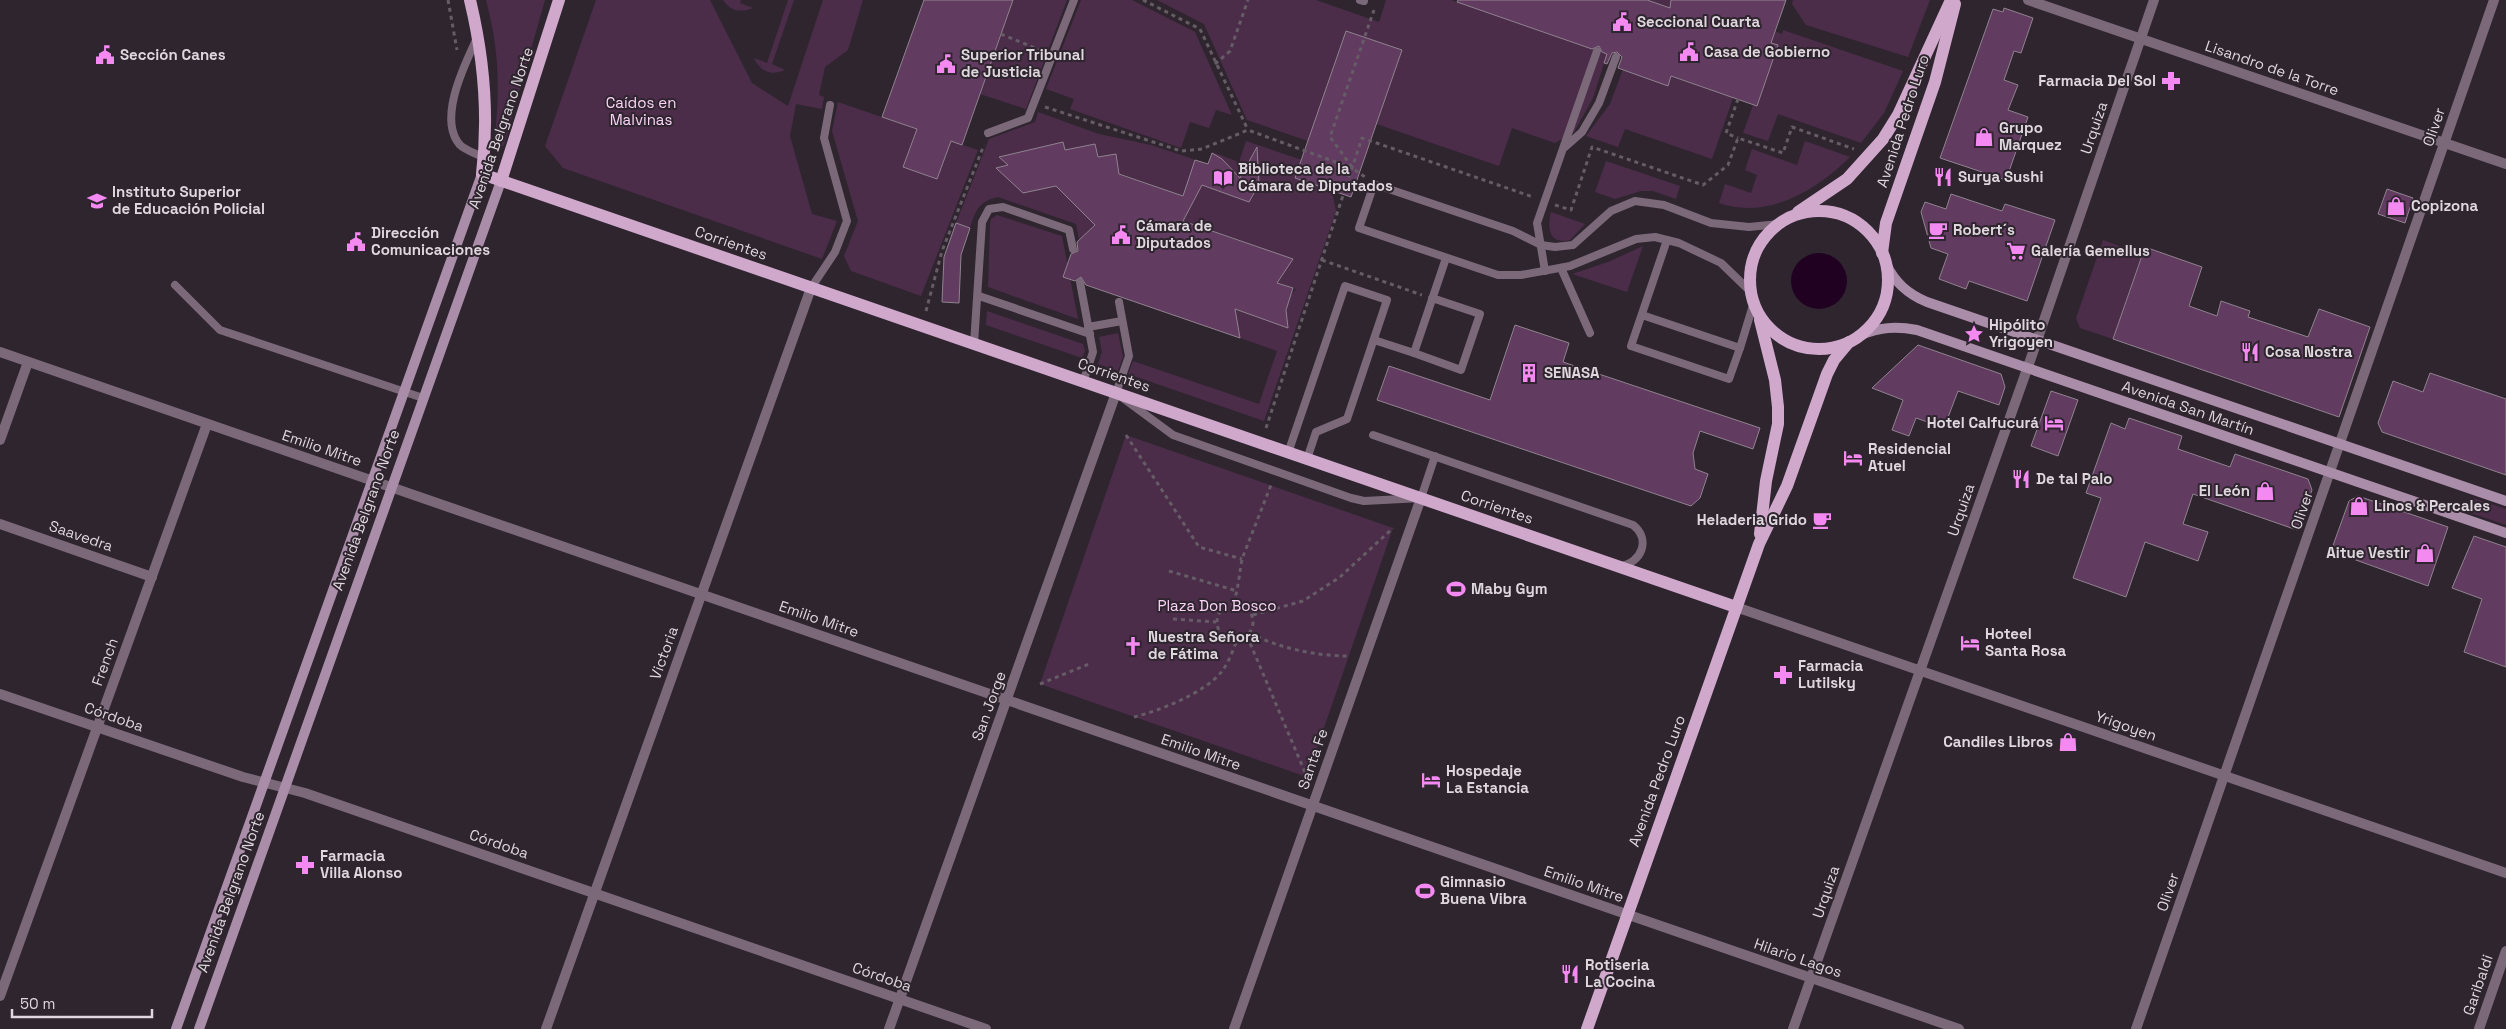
<svg xmlns="http://www.w3.org/2000/svg" width="2506" height="1029" viewBox="0 0 2506 1029" font-family="'Space Grotesk',sans-serif">
<rect width="100%" height="100%" fill="#2f252f"/>
<g fill="#4b2d4a">
<path d="M 486,0 L 545,0 L 504,145 L 500,149 L 494,145 C 500,91 500,53 486,0 Z"/>
<polygon points="596,0 710,0 752,83 788,106 823,0 863,0 848,50 825,67 819,95 824,97 822,109 796,104 790,136 812,214 837,221 822,259 563,168 545,146"/>
<path d="M 723,0 L 741,0 L 740,3 L 753,8 C 741,13 730,11 723,0 Z"/>
<path d="M 788,0 L 794,0 L 772,64 L 785,70 C 772,76 760,72 754,58 L 767,63 Z"/>
<polygon points="1013,0 1067,0 1026,109 980,94"/>
<polygon points="1081,0 1132,0 1195,32 1232,115 1216,110 1209,128 1190,122 1181,148 1070,109 1074,99 1046,89"/>
<polygon points="1157,0 1316,0 1379,22 1386,0 1451,0 1607,54 1593,98 1574,132 1555,143 1512,128 1499,166 1321,105 1308,141 1247,120 1204,24"/>
<polygon points="1647,0 1685,0 1782,34 1783,30 1903,71 1884,113 1861,143 1778,114 1768,141 1743,133 1753,105 1757,106 1778,45"/>
<polygon points="1793,0 1930,0 1908,57 1806,25 1792,4"/>
<polygon points="1626,61 1733,98 1712,159 1625,129 1618,147 1586,136 1610,104"/>
<polygon points="838,102 931,134 930,138 915,133 903,167 937,179 947,152 939,137 978,150 921,296 851,271 844,256 858,221 832,131"/>
<path d="M 1038,112 L 1099,134 L 1151,145 L 1208,164 L 1212,152 L 1239,162 L 1246,141 L 1302,160 L 1295,178 L 1332,191 L 1336,211 L 1264,421 L 1128,374 L 1133,361 L 1259,404 L 1277,351 L 1240,338 L 1238,327 L 1232,324 L 1240,301 L 1251,305 L 1253,316 L 1288,327 C 1286,313 1285,300 1296,289 L 1254,274 L 1262,248 L 1202,227 L 1165,244 L 1181,195 L 1101,167 L 1116,154 L 1098,157 L 1095,144 L 1090,145 L 1092,158 L 1148,223 L 1099,246 L 1079,240 L 1076,224 L 998,197 C 979,201 975,211 970,228 L 956,223 L 989,139 L 1035,122 Z"/>
<path d="M 1805,141 L 1850,157 C 1817,190 1768,220 1719,203 L 1725,184 L 1751,193 L 1757,175 L 1745,170 L 1752,149 L 1797,165 Z"/>
<polygon points="1606,161 1680,186 1676,199 1653,191 1641,191 1615,199 1595,192"/>
<path d="M 1551,212 L 1585,224 L 1570,240 C 1549,245 1547,228 1551,212 Z"/>
<polygon points="997,215 1062,236 1078,319 988,287 990,223 991,219"/>
<polygon points="2103,240 2142,254 2113,339 2080,328 2076,318"/>
<polygon points="1643,246 1627,292 1572,274 1608,262"/>
<polygon points="987,311 1083,344 1085,351 1082,358 986,325"/>
<polygon points="1118,333 1123,357 1118,371 1098,364 1102,352 1099,337"/>
<polygon points="1126,435 1393,528 1307,777 1040,684"/>
<polygon points="2473,498 2506,509 2506,525 2468,512"/>
</g>
<circle fill="#210121" cx="1819" cy="281" r="28"/>
<g fill="#623b61" stroke="#8f838e">
<polygon points="924,0 1013,0 962,145 951,141 937,179 903,167 917,129 882,117"/>
<polygon points="1458,0 1647,0 1670,8 1671,0 1786,0 1771,43 1778,45 1757,106 1671,76 1668,86 1618,68 1622,57 1617,52 1612,53 1607,64 1604,63 1607,54 1602,52 1599,46 1592,49 1457,2"/>
<polygon points="2004,8 2033,18 2021,53 2014,51 2004,80 2018,85 2008,110 2028,117 2006,180 1940,158 1993,9 2003,12"/>
<polygon points="1346,31 1402,50 1351,197 1295,178"/>
<polygon points="1063,142 1065,150 1095,144 1098,157 1116,154 1119,174 1183,196 1195,160 1208,164 1212,153 1222,159 1240,178 1257,147 1259,184 1249,202 1202,185 1183,221 1293,259 1277,283 1293,288 1286,310 1288,328 1235,309 1240,338 1086,285 1081,277 1075,281 1063,277 1071,254 1078,251 1077,242 1095,225 1056,186 1023,193 996,168 1008,165 999,157"/>
<polygon points="2387,189 2413,198 2405,223 2378,214"/>
<polygon points="1951,194 2002,211 2005,204 2055,220 2027,301 1969,281 1966,289 1939,279 1948,254 1931,248 1921,212 1925,202 1946,209"/>
<polygon points="956,223 970,228 961,255 959,303 942,302 944,257"/>
<polygon points="2145,247 2202,267 2189,306 2217,316 2221,301 2250,311 2248,317 2308,337 2319,309 2370,327 2339,417 2113,339"/>
<polygon points="1515,325 1569,343 1563,362 1760,428 1753,449 1700,431 1693,453 1695,469 1708,474 1700,498 1691,506 1377,400 1389,366 1490,400"/>
<polygon points="1918,345 2001,374 2005,387 1999,405 1958,391 1944,428 1916,418 1909,436 1892,430 1903,400 1872,388"/>
<polygon points="2430,373 2506,399 2506,475 2382,432 2378,423 2393,381 2423,392"/>
<polygon points="2051,391 2078,400 2058,456 2031,446"/>
<polygon points="2129,418 2182,436 2178,449 2230,467 2235,454 2308,479 2312,490 2297,530 2193,494 2183,524 2208,532 2198,561 2145,542 2126,597 2073,578 2101,498 2086,493 2111,423 2125,429"/>
<polygon points="2358,496 2448,527 2428,586 2331,551 2349,501"/>
<polygon points="2474,536 2506,547 2506,667 2464,652 2482,599 2452,588"/>
</g>
<g fill="none" stroke-linecap="round" stroke-linejoin="round">
<g stroke="#655c65" stroke-width="3" stroke-dasharray="4 4" stroke-linecap="butt">
<polyline points="448,0 457,50"/>
<polyline points="1143,0 1200,29 1248,130"/>
<polyline points="1001,34 1042,51"/>
<polyline points="1215,64 1230,51 1248,0"/>
<polyline points="1738,99 1726,133 1738,138"/>
<polyline points="1045,107 1181,151 1202,149 1248,130 1352,168 1365,177"/>
<polyline points="1352,167 1330,137 1374,10"/>
<polyline points="1555,205 1571,210 1592,147 1703,185 1728,165 1738,138 1783,153 1792,127 1854,149"/>
<polyline points="1322,260 1422,295"/>
<polyline points="926,311 942,251 984,145"/>
<polyline points="1266,428 1362,138 1533,197"/>
<polyline points="1126,435 1199,547 1242,559"/>
<polyline points="1169,571 1237,591"/>
<polyline points="1233,603 1237,591 1242,559 1271,485"/>
<circle cx="1235" cy="622" r="18"/>
<polyline points="1253,615 1303,601 1340,577 1393,528"/>
<polyline points="1173,619 1216,622"/>
<path d="M 1250,633 C 1278,648 1316,656 1349,656"/>
<polyline points="1247,636 1307,777"/>
<polyline points="1040,684 1089,664"/>
<path d="M 1134,717 C 1159,711 1207,692 1222,671 C 1229,662 1233,650 1237,640"/>
</g>
<g stroke="#7b697a" stroke-width="8">
<polyline points="1360,0 1364,1"/>
<path d="M 477,38 C 465,64 437,119 460,145 C 465,150 477,154 484,158"/>
<polyline points="988,133 1028,118 1074,0"/>
<polyline points="1565,147 1582,132 1599,103 1616,57"/>
<polyline points="1561,268 1590,333"/>
<polyline points="1545,271 1537,223 1597,51"/>
<polyline points="1080,282 1093,352 1083,382"/>
<polyline points="175,285 220,330 423,398"/>
<polyline points="811,288 835,252 847,221 824,138 830,105"/>
<polyline points="1751,292 1721,263 1679,243 1655,237 1636,239 1570,266 1521,275 1498,275 1359,228 1374,184 1513,231 1541,245 1555,247 1573,245 1611,211 1635,201 1664,205 1711,223 1749,227 1779,224"/>
<polyline points="979,296 1090,334"/>
<polyline points="1432,298 1480,314 1461,370 1414,353 1446,258"/>
<polyline points="1119,302 1129,356 1116,393 1173,435 1351,498 1364,501 1421,498 1435,456"/>
<polyline points="1642,315 1740,348 1729,379 1631,346 1667,240"/>
<polyline points="1088,327 1122,321"/>
<polyline points="1374,340 1414,353"/>
<polyline points="974,344 982,222 989,209 1003,207 1069,230 1073,249"/>
<polyline points="1740,348 1754,302"/>
<path d="M 1373,435 L 1633,525 C 1651,539 1642,563 1620,566"/>
<polyline points="1288,453 1345,286 1387,300 1347,419 1316,432 1307,459"/>
</g>
<g stroke="#7b697a" stroke-width="10">
<polyline points="2028,0 2506,164"/>
<polyline points="0,352 1959,1029"/>
<polyline points="0,440 28,362"/>
<polyline points="0,524 152,577"/>
<polyline points="1736,607 2506,873"/>
<polyline points="0,694 243,777 305,793 986,1029"/>
<polyline points="0,996 207,424"/>
<polyline points="546,1029 811,288"/>
<polyline points="889,1029 1116,393"/>
<polyline points="1234,1029 1421,498"/>
<polyline points="1793,1029 2031,358 2154,0"/>
<polyline points="2136,1029 2494,0"/>
<polyline points="2479,1029 2506,951"/>
</g>
<g stroke="#aa8da8" stroke-width="10">
<path d="M 1886,264 C 1895,283 1908,294 1927,302 L 2506,501"/>
<path d="M 1859,336 C 1879,327 1896,326 1917,330 L 2506,533"/>
<polyline points="176,1029 482,174"/>
<polyline points="199,1029 501,181"/>
</g>
<g stroke="#cfa8cc" stroke-width="12">
<path d="M 470,0 C 484,58 489,115 482,174 L 1736,607"/>
<polyline points="501,181 559,0"/>
<circle cx="1819" cy="280" r="69"/>
<polyline points="1798,212 1847,179 1883,139 1898,115 1951,0"/>
<polyline points="1882,253 1886,223 1935,82 1955,4"/>
<polyline points="1760,534 1766,481 1778,424 1778,407 1775,380 1760,320"/>
<polyline points="1587,1029 1759,544 1787,486 1827,374 1834,360 1849,342"/>
</g>
</g>
<defs>
<g id="civic-bare" transform="scale(1.5)"><path d="M-.6-6.5H3V-4.5H.6V-3L4-1V1h2V6H-6V1h2V-1L-.6-3ZM-1.2 2.5V6h2.4V2.5Z" fill="#f489f1" stroke="#2f252f" stroke-width="2.5" paint-order="stroke"/></g>
<g id="pharmacy-bare" transform="scale(1.5)"><path d="M-2-6h4v4h4v4h-4v4h-4v-4h-4v-4h4Z" fill="#f489f1" stroke="#2f252f" stroke-width="2.5" paint-order="stroke"/></g>
<g id="shop-bare" transform="scale(1.5)"><path d="M-5-2.5h2.3a2.7 3.5 0 0 1 5.4 0H5L5.5 6h-11ZM-1.5-2.5h3a1.5 2.3 0 0 0-3 0Z" fill="#f489f1" stroke="#2f252f" stroke-width="2.5" paint-order="stroke"/></g>
<g id="restaurant-bare" transform="scale(1.5)"><path d="M-5-6h1v4h1v-4h1v4h1v-4h1v5L-1.5 .5V6h-2V.5L-5-1ZM5-6V6H3V1.5H1.5Q1.5-4 5-6Z" fill="#f489f1" stroke="#2f252f" stroke-width="2.5" paint-order="stroke"/></g>
<g id="library-bare" transform="scale(1.5)"><path d="M-6-4Q-3-5.5-.7-3.5V5Q-3 3-6 4ZM6-4Q3-5.5 .7-3.5V5Q3 3 6 4Z" fill="#f489f1" stroke="#2f252f" stroke-width="2.5" paint-order="stroke"/></g>
<g id="university-bare" transform="scale(1.5)"><path d="M0-5L7-2L0 1L-7-2ZM-4 1L0 2.5L4 1V4Q0 6-4 4Z" fill="#f489f1" stroke="#2f252f" stroke-width="2.5" paint-order="stroke"/></g>
<g id="cafe-bare" transform="scale(1.5)"><path d="M-5.5-4.5H6V0H3Q3 3.5 0 3.5H-2.5Q-5.5 3.5-5.5 0ZM3-3.2v2h1.7v-2ZM-6 4.5H4V6H-6Z" fill="#f489f1" stroke="#2f252f" stroke-width="2.5" paint-order="stroke"/></g>
<g id="supermarket-bare" transform="scale(1.5)"><path d="M-6-5.5h2.5l.6 2H6L4.5 2H-2.5L-4.4-4H-6ZM-1.5 3.2a1.3 1.3 0 1 0 .1 0ZM3 3.2a1.3 1.3 0 1 0 .1 0Z" fill="#f489f1" stroke="#2f252f" stroke-width="2.5" paint-order="stroke"/></g>
<g id="sight-bare" transform="scale(1.5)"><path d="M0-6L1.8-2.2L6-1.7L2.9 1.2L3.7 5.4L0 3.3L-3.7 5.4L-2.9 1.2L-6-1.7L-1.8-2.2Z" fill="#f489f1" stroke="#2f252f" stroke-width="2.5" paint-order="stroke"/></g>
<g id="building-bare" transform="scale(1.5)"><path d="M-4-6H4V6H1V3H-1V6H-4ZM-2.5-4.3h1.7v1.8h-1.7ZM.8-4.3h1.7v1.8H.8ZM-2.5-1h1.7V.8h-1.7ZM.8-1h1.7V.8H.8Z" fill="#f489f1" stroke="#2f252f" stroke-width="2.5" paint-order="stroke"/></g>
<g id="hotel-bare" transform="scale(1.5)"><path d="M-6-4.5h1.5V1H6V5H4.5V3h-9V5H-6ZM-4 0a1.8 1.8 0 1 1 3.6 0ZM.5 0V-2.5h3Q6-2.5 6 0Z" fill="#f489f1" stroke="#2f252f" stroke-width="2.5" paint-order="stroke"/></g>
<g id="stadium-bare" transform="scale(1.5)"><path d="M0-5a6.5 5 0 1 0 0 10a6.5 5 0 1 0 0-10ZM-3.5-1.8h7v3.6h-7Z" fill="#f489f1" stroke="#2f252f" stroke-width="2.5" paint-order="stroke"/></g>
<g id="church-bare" transform="scale(1.5)"><path d="M-1.2-6h2.4v3.5h3.3v2.4h-3.3V6h-2.4V-.1h-3.3v-2.4h3.3Z" fill="#f489f1" stroke="#2f252f" stroke-width="2.5" paint-order="stroke"/></g>
</defs>
<g fill-rule="evenodd">
<use href="#civic-bare" x="1622" y="22"/>
<use href="#civic-bare" x="1689" y="52"/>
<use href="#civic-bare" x="105" y="55"/>
<use href="#civic-bare" x="946" y="64"/>
<use href="#pharmacy-bare" x="2171" y="81"/>
<use href="#shop-bare" x="1984" y="137"/>
<use href="#restaurant-bare" x="1943" y="177"/>
<use href="#library-bare" x="1223" y="178"/>
<use href="#university-bare" x="97" y="201"/>
<use href="#shop-bare" x="2396" y="206"/>
<use href="#cafe-bare" x="1938" y="230"/>
<use href="#civic-bare" x="1121" y="235"/>
<use href="#civic-bare" x="356" y="242"/>
<use href="#supermarket-bare" x="2016" y="251"/>
<use href="#sight-bare" x="1974" y="334"/>
<use href="#restaurant-bare" x="2250" y="352"/>
<use href="#building-bare" x="1529" y="373"/>
<use href="#hotel-bare" x="2054" y="423"/>
<use href="#hotel-bare" x="1853" y="458"/>
<use href="#restaurant-bare" x="2021" y="479"/>
<use href="#shop-bare" x="2265" y="491"/>
<use href="#shop-bare" x="2359" y="506"/>
<use href="#cafe-bare" x="1822" y="520"/>
<use href="#shop-bare" x="2425" y="553"/>
<use href="#stadium-bare" x="1456" y="589"/>
<use href="#hotel-bare" x="1970" y="643"/>
<use href="#church-bare" x="1133" y="646"/>
<use href="#pharmacy-bare" x="1783" y="675"/>
<use href="#shop-bare" x="2068" y="742"/>
<use href="#hotel-bare" x="1431" y="780"/>
<use href="#pharmacy-bare" x="305" y="865"/>
<use href="#stadium-bare" x="1425" y="891"/>
<use href="#restaurant-bare" x="1570" y="974"/>
</g>
<g text-anchor="middle" stroke-width="4" stroke-linejoin="round" paint-order="stroke">
<g font-size="15" font-weight="bold" fill="#ded7dd" stroke="#2f252f" text-anchor="start">
<text x="1637" y="27">Seccional Cuarta</text>
<text x="1704" y="57">Casa de Gobierno</text>
<text x="120" y="60">Sección Canes</text>
<text x="961" y="60">Superior Tribunal<tspan x="961" dy="17">de Justicia</tspan></text>
<text x="2156" y="86" text-anchor="end">Farmacia Del Sol</text>
<text x="1999" y="133">Grupo<tspan x="1999" dy="17">Marquez</tspan></text>
<text x="1238" y="174">Biblioteca de la<tspan x="1238" dy="17">Cámara de Diputados</tspan></text>
<text x="1958" y="182">Surya Sushi</text>
<text x="112" y="197">Instituto Superior<tspan x="112" dy="17">de Educación Policial</tspan></text>
<text x="2411" y="211">Copizona</text>
<text x="1136" y="231">Cámara de<tspan x="1136" dy="17">Diputados</tspan></text>
<text x="1953" y="235">Robert´s</text>
<text x="371" y="238">Dirección<tspan x="371" dy="17">Comunicaciones</tspan></text>
<text x="2031" y="256">Galería Gemellus</text>
<text x="1989" y="330">Hipólito<tspan x="1989" dy="17">Yrigoyen</tspan></text>
<text x="2265" y="357">Cosa Nostra</text>
<text x="1544" y="378">SENASA</text>
<text x="2039" y="428" text-anchor="end">Hotel Calfucurá</text>
<text x="1868" y="454">Residencial<tspan x="1868" dy="17">Atuel</tspan></text>
<text x="2036" y="484">De tal Palo</text>
<text x="2250" y="496" text-anchor="end">El León</text>
<text x="2374" y="511">Linos &amp; Percales</text>
<text x="1807" y="525" text-anchor="end">Heladeria Grido</text>
<text x="2410" y="558" text-anchor="end">Aitue Vestir</text>
<text x="1471" y="594">Maby Gym</text>
<text x="1985" y="639">Hoteel<tspan x="1985" dy="17">Santa Rosa</tspan></text>
<text x="1148" y="642">Nuestra Señora<tspan x="1148" dy="17">de Fátima</tspan></text>
<text x="1798" y="671">Farmacia<tspan x="1798" dy="17">Lutilsky</tspan></text>
<text x="2053" y="747" text-anchor="end">Candiles Libros</text>
<text x="1446" y="776">Hospedaje<tspan x="1446" dy="17">La Estancia</tspan></text>
<text x="320" y="861">Farmacia<tspan x="320" dy="17">Villa Alonso</tspan></text>
<text x="1440" y="887">Gimnasio<tspan x="1440" dy="17">Buena Vibra</tspan></text>
<text x="1585" y="970">Rotiseria<tspan x="1585" dy="17">La Cocina</tspan></text>
</g>
<g font-size="15" fill="#ded7dd" stroke="#2f252f">
<text transform="translate(2272 68) rotate(19)" y="5">Lisandro de la Torre</text>
<text transform="translate(1903 121) rotate(-72)" y="5">Avenida Pedro Luro</text>
<text transform="translate(2434 127) rotate(-71)" y="5">Oliver</text>
<text transform="translate(501 128) rotate(-71)" y="5">Avenida Belgrano Norte</text>
<text transform="translate(2094 128) rotate(-71)" y="5">Urquiza</text>
<text transform="translate(731 243) rotate(19)" y="5">Corrientes</text>
<text transform="translate(1114 375) rotate(19)" y="5">Corrientes</text>
<text transform="translate(2188 408) rotate(19)" y="5">Avenida San Martín</text>
<text transform="translate(322 448) rotate(19)" y="5">Emilio Mitre</text>
<text transform="translate(1497 507) rotate(19)" y="5">Corrientes</text>
<text transform="translate(366 510) rotate(-70)" y="5">Avenida Belgrano Norte</text>
<text transform="translate(1961 510) rotate(-71)" y="5">Urquiza</text>
<text transform="translate(2302 510) rotate(-71)" y="5">Oliver</text>
<text transform="translate(81 536) rotate(19)" y="5">Saavedra</text>
<text transform="translate(819 619) rotate(19)" y="5">Emilio Mitre</text>
<text transform="translate(664 653) rotate(-70)" y="5">Victoria</text>
<text transform="translate(105 662) rotate(-70)" y="5">French</text>
<text transform="translate(989 706) rotate(-70)" y="5">San Jorge</text>
<text transform="translate(114 717) rotate(19)" y="5">Córdoba</text>
<text transform="translate(2126 726) rotate(19)" y="5">Yrigoyen</text>
<text transform="translate(1201 752) rotate(19)" y="5">Emilio Mitre</text>
<text transform="translate(1313 759) rotate(-71)" y="5">Santa Fe</text>
<text transform="translate(1657 781) rotate(-70)" y="5">Avenida Pedro Luro</text>
<text transform="translate(499 844) rotate(19)" y="5">Córdoba</text>
<text transform="translate(1584 884) rotate(19)" y="5">Emilio Mitre</text>
<text transform="translate(231 892) rotate(-70)" y="5">Avenida Belgrano Norte</text>
<text transform="translate(1826 892) rotate(-71)" y="5">Urquiza</text>
<text transform="translate(2168 892) rotate(-71)" y="5">Oliver</text>
<text transform="translate(1798 958) rotate(19)" y="5">Hilario Lagos</text>
<text transform="translate(882 977) rotate(19)" y="5">Córdoba</text>
<text transform="translate(2478 985) rotate(-71)" y="5">Garibaldi</text>
</g>
<g font-size="15" fill="#fad3f7" stroke="#2f252f">
<text x="641" y="108">Caídos en<tspan x="641" dy="17">Malvinas</tspan></text>
<text x="1217" y="611">Plaza Don Bosco</text>
</g>
</g>
<path d="M12 1009v8h140v-8" fill="none" stroke="#ded7dd" stroke-width="2.5"/>
<text x="20" y="1009" font-size="15" fill="#ded7dd" stroke="#2f252f" stroke-width="4" paint-order="stroke">50 m</text>
</svg>
